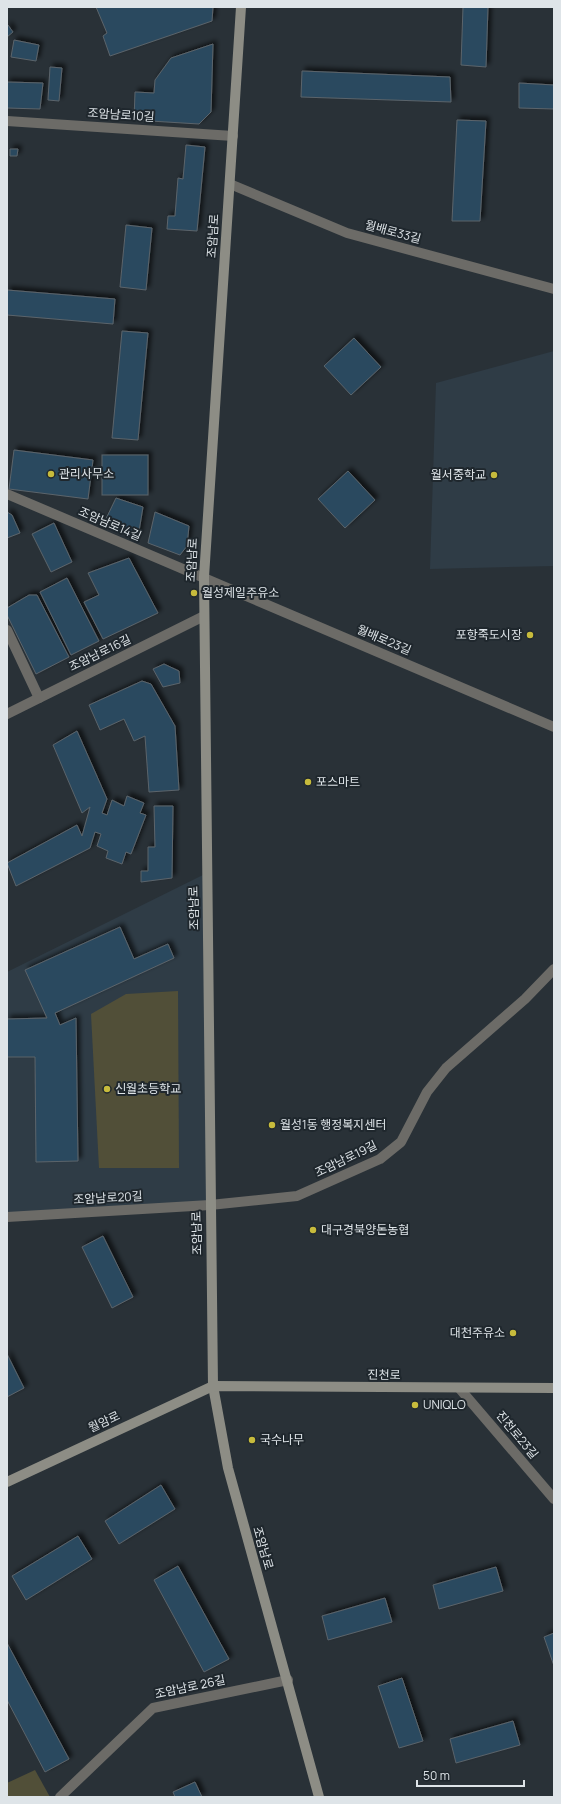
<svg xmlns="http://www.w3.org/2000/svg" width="561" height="1804" viewBox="0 0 561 1804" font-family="Manrope,'Noto Sans KR',sans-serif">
<defs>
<filter id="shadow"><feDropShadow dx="3.5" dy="-3.5" stdDeviation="2" flood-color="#0009"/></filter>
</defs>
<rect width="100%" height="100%" fill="#293137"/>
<g fill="#2f3c46">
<polygon points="554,351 554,566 430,569 436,383"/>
<polygon points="207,873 203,947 210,1205 7,1217 7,972"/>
</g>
<g fill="#514f38">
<polygon points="178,991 179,1168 99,1168 91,1014 126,994"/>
<polygon points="35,1770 50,1797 7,1797 7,1783"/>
</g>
<g fill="#2b495e" stroke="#5b646b" filter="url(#shadow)">
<polygon points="96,7 213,7 212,21 110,56 103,36 107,33"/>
<polygon points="463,7 488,7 486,67 461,65"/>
<polygon points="8,25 13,32 7,37 7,26"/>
<polygon points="14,40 39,45 36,61 11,57"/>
<polygon points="213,44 211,112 199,124 134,120 135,92 154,93 155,80 171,58"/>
<polygon points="50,67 62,68 59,101 48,100"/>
<polygon points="302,71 450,77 451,102 301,97"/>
<polygon points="7,82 43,83 40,109 7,108"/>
<polygon points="519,83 554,85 554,109 519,108"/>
<polygon points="457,120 486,121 480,221 452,221"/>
<polygon points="186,145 205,147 197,231 167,229 168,216 175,216 178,178 183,179"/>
<polygon points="10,149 18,149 17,156 10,156"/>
<polygon points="126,225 152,228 146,290 120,287"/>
<polygon points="7,290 115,299 113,324 7,315"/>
<polygon points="122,331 148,333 138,440 112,438"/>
<polygon points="354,338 381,367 351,395 324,366"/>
<polygon points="14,450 93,460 88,499 9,489"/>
<rect x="102" y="455" width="46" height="40"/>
<polygon points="348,471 375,500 345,528 318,499"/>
<polygon points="116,498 143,507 138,537 103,525"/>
<polygon points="7,512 12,515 20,533 7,538"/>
<polygon points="155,512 189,526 187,546 180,555 148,543"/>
<polygon points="54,523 72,562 51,572 32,534"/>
<polygon points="129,558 158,613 103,639 84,602 99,595 88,573"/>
<polygon points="67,578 99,641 71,655 40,592"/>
<polygon points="29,595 37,595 69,657 36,674 7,615 7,608"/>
<polygon points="164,664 179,671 180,683 163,687 153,669"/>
<polygon points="142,681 151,684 175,726 179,790 149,792 145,736 134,741 124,719 100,730 89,705"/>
<polygon points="77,731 107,799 102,813 107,815 112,800 124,806 127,796 144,803 140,813 146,815 131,854 126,852 122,864 106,858 108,851 97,846 101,834 95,832 90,848 16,886 7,863 77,825 82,836 90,807 82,813 53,745"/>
<polygon points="154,806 173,806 172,878 141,882 141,871 148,871 148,847 155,847"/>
<polygon points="120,927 134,959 168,944 174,958 55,1013 60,1025 76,1018 78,1161 36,1162 35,1057 7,1057 7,1019 47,1018 25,970"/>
<polygon points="103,1236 133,1297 112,1308 82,1247"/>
<polygon points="7,1354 24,1388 7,1397"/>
<polygon points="161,1485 175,1509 119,1544 105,1521"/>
<polygon points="78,1536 92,1559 26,1600 12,1576"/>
<polygon points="178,1566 229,1659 204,1672 154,1580"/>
<polygon points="496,1567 503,1591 439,1609 433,1585"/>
<polygon points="385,1598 392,1622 328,1640 322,1616"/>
<polygon points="554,1633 554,1666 544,1637"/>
<polygon points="7,1643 69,1759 45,1772 7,1700"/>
<polygon points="402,1678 423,1741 399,1748 378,1686"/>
<polygon points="513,1721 520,1745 456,1763 450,1739"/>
<polygon points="195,1782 202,1797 175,1797 173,1792"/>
</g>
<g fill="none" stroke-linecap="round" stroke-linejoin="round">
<g stroke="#6c6b67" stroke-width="10">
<polyline points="7,121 233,136"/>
<polyline points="230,184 347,233 554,289"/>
<polyline points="7,494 554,727"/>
<polyline points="7,630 39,698"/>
<polyline points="7,714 204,616"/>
<polyline points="7,1217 210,1205 297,1196 380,1159 401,1142 427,1092 446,1068 525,999 554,969"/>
<polyline points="460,1389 554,1499"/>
<polyline points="60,1797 153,1708 288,1680"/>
</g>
<g stroke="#8d8d85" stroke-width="10">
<polyline points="241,7 204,577 213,1386 228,1468 319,1797"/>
<polyline points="7,1482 213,1386 554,1388"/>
</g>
</g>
<g fill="#c7bb3c" stroke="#1f272d" stroke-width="1.5">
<circle cx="51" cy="474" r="4"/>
<circle cx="494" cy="475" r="4"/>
<circle cx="194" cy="593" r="4"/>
<circle cx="530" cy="635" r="4"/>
<circle cx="308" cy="782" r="4"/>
<circle cx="107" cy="1089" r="4"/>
<circle cx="272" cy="1125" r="4"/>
<circle cx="313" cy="1230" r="4"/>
<circle cx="513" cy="1333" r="4"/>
<circle cx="415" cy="1405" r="4"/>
<circle cx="252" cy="1440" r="4"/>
</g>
<g text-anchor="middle" stroke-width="4" stroke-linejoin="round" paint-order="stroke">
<g font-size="12" fill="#dee4e8" stroke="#1f272d">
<text transform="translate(121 115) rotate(4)" y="4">조암남로10길</text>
<text transform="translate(393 232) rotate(15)" y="4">월배로33길</text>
<text transform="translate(213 236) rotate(-86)" y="4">조암남로</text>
<text transform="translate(110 524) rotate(23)" y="4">조암남로14길</text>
<text transform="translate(192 560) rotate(-87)" y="4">조암남로</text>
<text transform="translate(384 640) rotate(23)" y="4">월배로23길</text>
<text transform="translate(100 653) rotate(-26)" y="4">조암남로16길</text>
<text transform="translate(194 908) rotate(-91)" y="4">조암남로</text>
<text transform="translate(346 1159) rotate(-26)" y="4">조암남로19길</text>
<text transform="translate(108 1198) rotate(-3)" y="4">조암남로20길</text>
<text transform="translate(197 1233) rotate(-91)" y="4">조암남로</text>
<text transform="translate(384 1375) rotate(1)" y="4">진천로</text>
<text transform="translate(104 1422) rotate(-25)" y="4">월암로</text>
<text transform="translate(517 1435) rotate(50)" y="4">진천로23길</text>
<text transform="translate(263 1548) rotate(74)" y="4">조암남로</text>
<text transform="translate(190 1687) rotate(-12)" y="4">조암남로 26길</text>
</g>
<g font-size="12" fill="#dee4e8" stroke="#1f272d" text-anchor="start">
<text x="59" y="478">관리사무소</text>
<text x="486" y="479" text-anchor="end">월서중학교</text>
<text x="202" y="597">월성제일주유소</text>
<text x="522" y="639" text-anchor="end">포항죽도시장</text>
<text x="316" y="786">포스마트</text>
<text x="115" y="1093">신월초등학교</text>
<text x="280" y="1129">월성1동 행정복지센터</text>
<text x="321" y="1234">대구경북양돈농협</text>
<text x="505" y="1337" text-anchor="end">대천주유소</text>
<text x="423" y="1409">UNIQLO</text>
<text x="260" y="1444">국수나무</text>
</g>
</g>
<rect width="561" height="1804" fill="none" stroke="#dee4e8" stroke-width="16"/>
<path d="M417 1780v6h107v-6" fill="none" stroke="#dee4e8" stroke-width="2"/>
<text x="423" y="1780" font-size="12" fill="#dee4e8" stroke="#1f272d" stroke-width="3" paint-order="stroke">50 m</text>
</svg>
